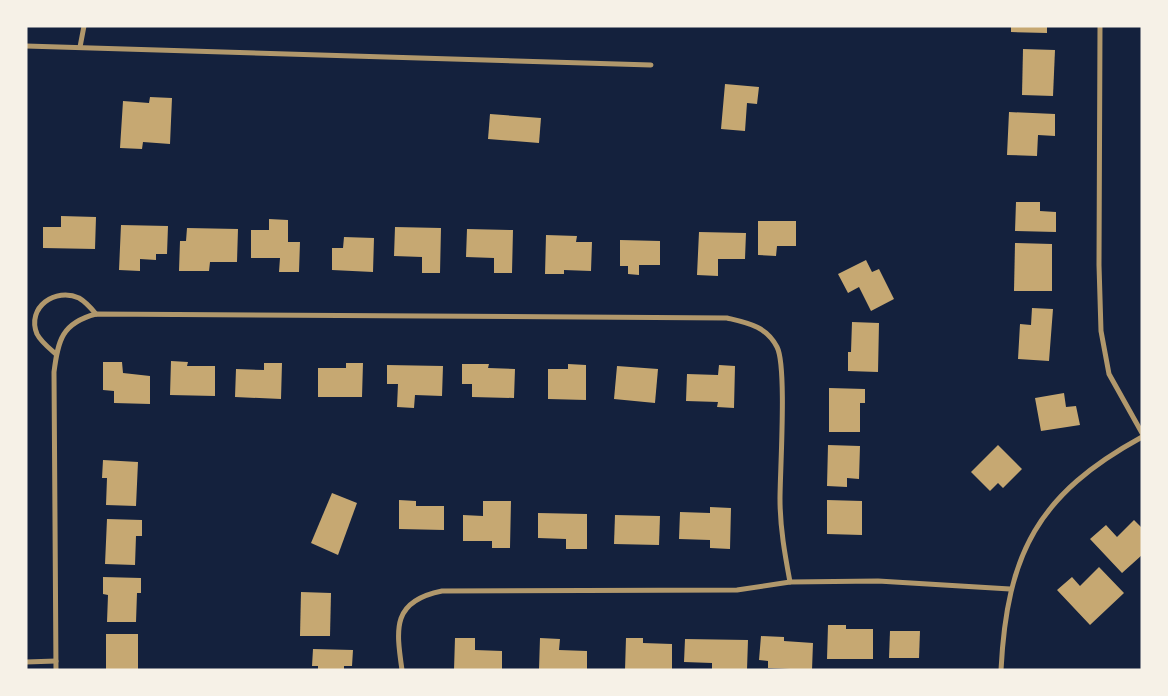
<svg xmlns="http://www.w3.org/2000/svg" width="1168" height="696" viewBox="0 0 1168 696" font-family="'Exo 2',sans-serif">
<rect width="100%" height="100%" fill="#14213d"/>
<g fill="#c6a872">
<polygon points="1011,26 1047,26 1047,33 1011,32"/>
<polygon points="1023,49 1055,50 1053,96 1022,95"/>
<polygon points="725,84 759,87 757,104 747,103 745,131 721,129"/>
<polygon points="150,97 172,98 170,144 143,142 142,149 120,148 123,101 149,103"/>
<polygon points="1009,112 1055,114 1055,136 1038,135 1037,156 1007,155"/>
<polygon points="490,114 541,118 539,143 488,139"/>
<polygon points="1016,202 1040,202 1040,211 1056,212 1056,232 1015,231"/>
<polygon points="61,216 96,217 95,249 43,248 43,227 61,227"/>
<polygon points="269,219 288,220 288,242 300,242 299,272 279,272 280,258 251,258 251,230 269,230"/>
<polygon points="758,221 796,221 796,246 777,246 776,256 758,255"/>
<polygon points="121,225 168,226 167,254 156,254 156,260 140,259 140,271 119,270"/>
<polygon points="395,227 441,228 440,273 422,273 422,257 394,256"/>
<polygon points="187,228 238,229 237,262 210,262 209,271 179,271 180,241 186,241"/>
<polygon points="467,229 513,230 512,273 494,273 494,258 466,257"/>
<polygon points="699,232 746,233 745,259 718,259 718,276 697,275"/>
<polygon points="546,235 577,236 576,242 592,242 591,271 564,270 564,274 545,274"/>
<polygon points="344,237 374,238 373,272 332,270 332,248 343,248"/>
<polygon points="620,240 660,241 660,265 639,265 639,275 628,274 628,266 620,266"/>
<polygon points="1015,243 1052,244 1052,291 1014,291"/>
<polygon points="866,260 872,272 879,269 894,299 871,311 859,287 848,293 838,274"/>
<polygon points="1032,308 1053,309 1049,361 1018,359 1020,324 1031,325"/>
<polygon points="852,322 879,323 878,372 848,371 848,352 851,352"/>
<polygon points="171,361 188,362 187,366 215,366 215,396 170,395"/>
<polygon points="103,362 122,362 123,373 150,376 150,404 114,403 114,391 103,390"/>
<polygon points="264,363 282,363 281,399 235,397 236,369 264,370"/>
<polygon points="346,363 363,363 362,397 318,397 318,368 346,368"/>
<polygon points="462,364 489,364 488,368 515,369 514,398 472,397 472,384 462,384"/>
<polygon points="568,364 586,365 586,400 548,399 548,369 568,369"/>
<polygon points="387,365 443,366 442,396 415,395 414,408 397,407 398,384 387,384"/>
<polygon points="719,365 735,366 734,408 717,407 718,402 686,401 687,374 718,375"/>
<polygon points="617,366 658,369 655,403 614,399"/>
<polygon points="829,388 865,389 865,403 860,403 860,432 829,432"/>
<polygon points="1064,393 1066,407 1076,406 1080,425 1041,431 1035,398"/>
<polygon points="828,445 860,446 859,479 847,478 847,487 827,486"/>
<polygon points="998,445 1022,469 1003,488 998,483 990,491 971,472"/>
<polygon points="103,460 138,462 136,506 106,505 107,478 102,478"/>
<polygon points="332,493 357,503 338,555 311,543"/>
<polygon points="399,500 416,501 416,506 444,506 444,530 399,529"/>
<polygon points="827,500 862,501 862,535 827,534"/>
<polygon points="483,501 511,501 510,548 492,548 492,541 463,541 463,515 483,516"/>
<polygon points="710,507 731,508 730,549 710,548 710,540 679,539 680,512 710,513"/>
<polygon points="538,513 587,514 587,549 566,549 566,539 538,538"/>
<polygon points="615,515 660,516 659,545 614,544"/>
<polygon points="107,519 142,520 142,536 136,536 135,565 105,564"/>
<polygon points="1134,520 1142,528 1142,555 1122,573 1090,539 1106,525 1117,537"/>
<polygon points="1099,567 1124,593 1090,625 1057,590 1072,577 1080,586"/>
<polygon points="103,577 141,578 141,593 137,593 136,622 107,622 108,595 103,594"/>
<polygon points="301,592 331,593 330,636 300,636"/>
<polygon points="828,625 846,625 846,629 873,629 873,659 827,659"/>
<polygon points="890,631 920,631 919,658 889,658"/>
<rect x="106" y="634" width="32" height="36"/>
<polygon points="761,636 784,637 784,641 813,643 812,670 768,668 768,661 759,660"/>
<polygon points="455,638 475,638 475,650 502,651 502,670 454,670"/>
<polygon points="540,638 560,639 559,650 587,651 587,670 539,670"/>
<polygon points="626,638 643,638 643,643 672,644 672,670 625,670"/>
<polygon points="685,639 748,640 747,670 712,670 712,663 684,662"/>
<polygon points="313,649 353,650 352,666 344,666 344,670 318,670 318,666 312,666"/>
</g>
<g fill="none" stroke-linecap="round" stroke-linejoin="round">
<g stroke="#b1986c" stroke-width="5">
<polyline points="1100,26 1099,265 1101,331 1109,374 1142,433"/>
<polyline points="26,46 651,65"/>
<polyline points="80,47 84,26"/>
<path d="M 56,354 C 49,348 41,342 37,334 C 26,307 56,287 79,298 C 86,302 91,308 96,314"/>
<polyline points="26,662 56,661"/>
<path d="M 56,670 L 54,372 C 58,340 62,323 96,314 L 727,318 C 748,323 766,326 777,347 C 787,366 780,470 780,499 C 780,528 785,555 790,582"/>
<path d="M 402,670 C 396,628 392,601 442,591 L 737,590 L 790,582 L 878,581 L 1010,589"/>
<path d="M 1001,670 C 1007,553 1038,494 1142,437"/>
</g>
</g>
<rect width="1168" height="696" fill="none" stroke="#f6f1e7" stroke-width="55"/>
</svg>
